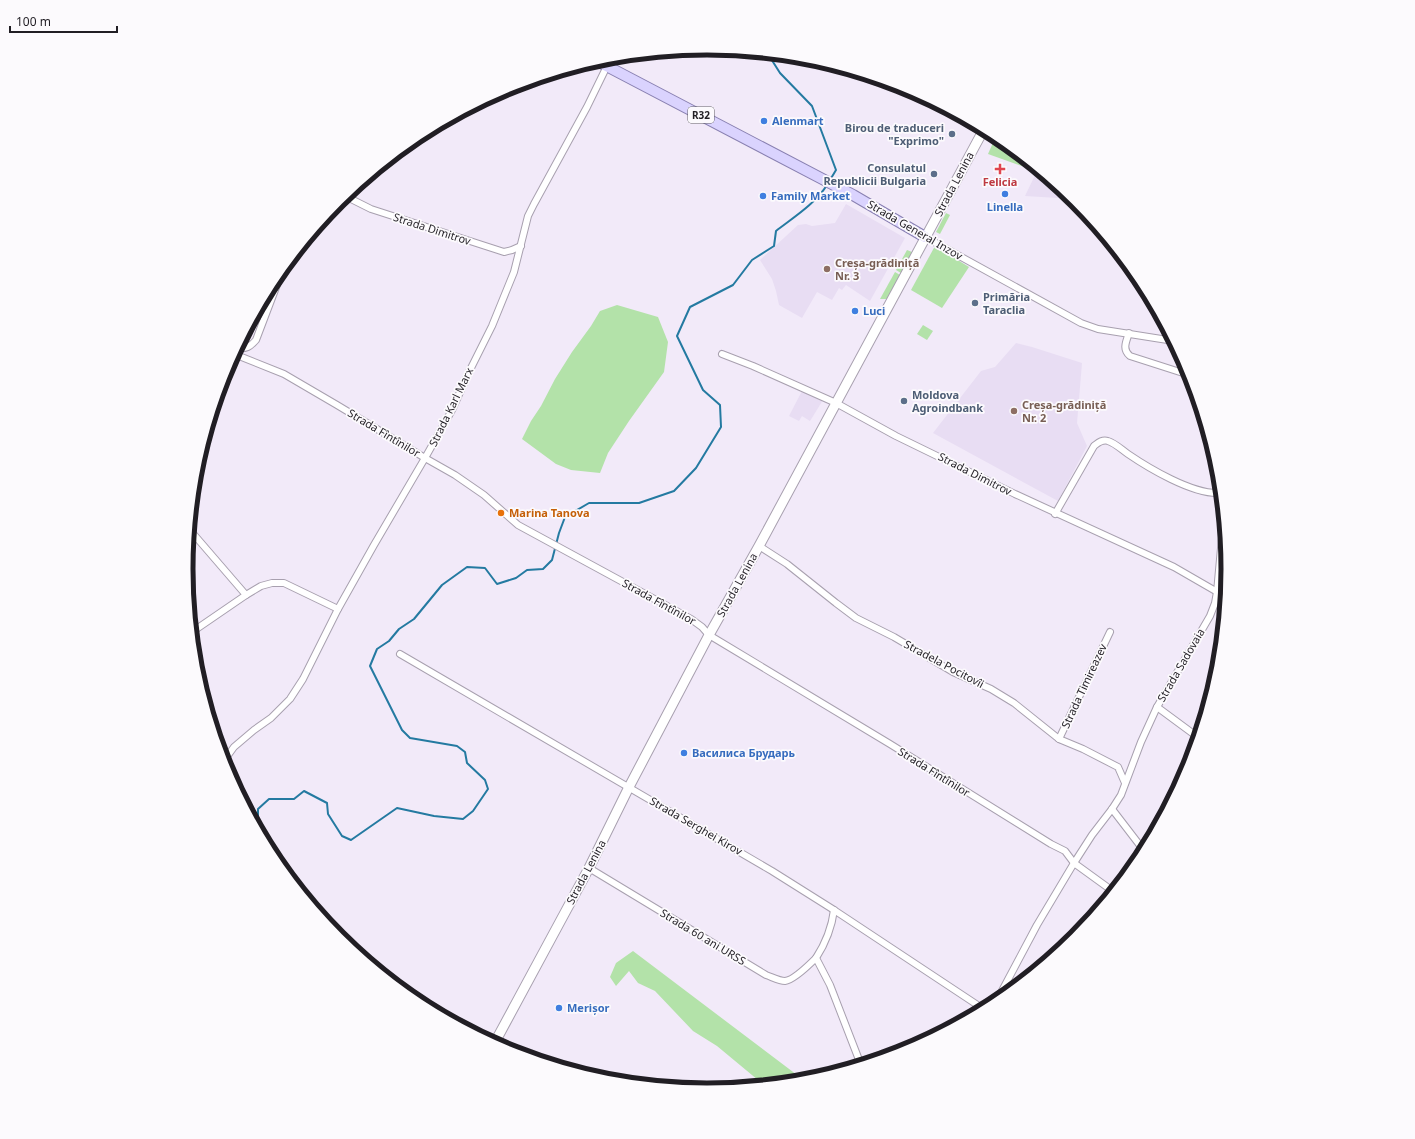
<svg xmlns="http://www.w3.org/2000/svg" width="1415" height="1139" viewBox="0 0 1415 1139" font-family="'Noto Sans',sans-serif">
<rect width="100%" height="100%" fill="#f2eaf9"/>
<g fill="#e8ddf3">
<polygon points="1038,169 1074,199 1025,196"/>
<polygon points="846,204 905,238 870,301 846,285 842,290 839,288 832,300 817,292 802,318 779,305 776,291 772,279 760,260 798,225 806,224 812,226 835,223"/>
<polygon points="1016,343 1032,347 1082,363 1077,423 1087,446 1058,501 933,433 981,371 995,367"/>
<polygon points="802,391 823,400 810,421 802,416 799,421 789,416"/>
</g>
<g fill="#b3e2a9">
<polygon points="996,136 1038,169 1036,171 988,154"/>
<polygon points="946,213 950,215 940,234 936,232"/>
<polygon points="935,246 969,267 942,308 911,290"/>
<polygon points="907,250 912,252 901,273 896,270"/>
<polygon points="895,272 900,275 887,299 880,299"/>
<polygon points="617,305 658,317 668,342 664,372 629,421 608,453 600,473 571,470 556,464 522,439 531,421 541,406 555,379 572,352 591,326 600,311"/>
<polygon points="923,325 933,331 927,340 917,334"/>
<polygon points="633,951 805,1081 764,1085 717,1046 693,1031 655,991 638,983 629,971 616,986 610,977 616,963"/>
</g>
<g fill="none" stroke-linecap="round" stroke-linejoin="round">
<g stroke="#247aa1" stroke-width="2">
<polyline points="768,54 780,73 812,106 836,170 830,180"/>
<path d="M 258,829 L 258,809 L 269,799 L 294,799 L 304,791 L 327,803 L 328,814 L 342,836 L 351,840 L 397,808 L 434,816 L 463,819 L 473,811 L 488,789 L 485,780 L 467,763 L 465,752 L 457,746 L 410,738 L 402,730 L 370,666 L 377,649 L 389,641 L 399,629 L 414,619 L 442,585 L 467,567 L 485,568 L 497,584 L 516,578 L 527,570 L 543,569 L 552,560 L 559,533 L 565,517 L 589,503 L 639,503 L 674,491 L 696,468 L 721,427 L 720,405 L 703,390 L 677,336 L 690,307 L 733,285 L 752,260 L 774,246 L 776,231 C 794,217 815,204 827,185"/>
</g>
<g stroke="#a8a0af" stroke-width="8">
<g id="street">
<polyline points="345,196 371,209 504,252 512,250 521,246"/>
<polyline points="925,237 1081,323 1098,329 1174,341"/>
<path d="M 1129,333 C 1126,342 1122,349 1130,356 L 1183,373 L 1192,377"/>
<path d="M 238,348 C 246,349 250,347 256,340 L 283,269"/>
<polyline points="234,354 284,374 337,405 425,458 455,475 484,495 518,525 691,619 702,627 709,635 890,744 1051,844 1065,851 1074,863 1114,892"/>
<polyline points="722,354 753,366 836,403 896,436 1015,494 1174,567 1226,597"/>
<path d="M 1219,466 C 1216,479 1213,489 1222,499"/>
<path d="M 1055,514 L 1094,446 C 1098,443 1102,439 1108,441 C 1115,443 1122,450 1128,454 C 1150,469 1191,493 1217,493"/>
<polyline points="190,530 246,595"/>
<polyline points="759,546 787,564 836,603 856,618 894,637 953,672 991,689 1014,703 1059,739 1083,749 1118,767 1125,783"/>
<polyline points="192,632 246,595 261,586 272,583 284,583 338,609"/>
<polyline points="400,654 772,871 834,910 985,1010"/>
<polyline points="1157,707 1199,738"/>
<polyline points="1059,739 1110,632"/>
<polyline points="223,762 234,747 254,730 271,718 290,699 303,679 338,609 374,545 425,458 452,410 469,372 492,326 514,272 528,216 534,204 587,107 607,66"/>
<polyline points="1112,809 1145,852"/>
<path d="M 589,868 L 766,975 C 772,977 779,981 785,981 C 794,980 809,965 816,958"/>
<path d="M 834,910 C 832,926 825,944 816,958 L 830,985 L 861,1065"/>
<polyline points="368,962 455,1023"/>
<polyline points="995,1004 1037,925 1074,863 1092,835 1112,809 1121,795 1141,742 1157,707 1210,616 1215,603 1217,592 1224,515"/>
</g>
</g>
<g stroke="#a8a0af" stroke-width="11">
<polyline id="secondary" points="494,1044 589,868 629,787 709,635 759,546 984,129"/>
</g>
<g stroke="#8980b1" stroke-width="12">
<polyline id="primary" points="597,61 853,195 925,237"/>
</g>
<use href="#street" stroke="#fff" stroke-width="6"/>
<use href="#secondary" stroke="#fff" stroke-width="9"/>
<use href="#primary" stroke="#dad3fe" stroke-width="10"/>
</g>
<g fill="#3f7fe0" stroke="#fcfafd" stroke-width="1.5">
<circle cx="764" cy="121" r="4"/>
<circle cx="1005" cy="194" r="4"/>
<circle cx="763" cy="196" r="4"/>
<circle cx="855" cy="311" r="4"/>
<circle cx="684" cy="753" r="4"/>
<circle cx="559" cy="1008" r="4"/>
</g>
<g fill="#5c6f8a" stroke="#fcfafd" stroke-width="1.5">
<circle cx="952" cy="134" r="4"/>
<circle cx="934" cy="174" r="4"/>
<circle cx="975" cy="303" r="4"/>
<circle cx="904" cy="401" r="4"/>
</g>
<path fill="#e0444e" stroke="#fcfafd" stroke-width="1.5" d="M998 163h4v4h4v4h-4v4h-4v-4h-4v-4h4z"/>
<g fill="#8d6e63" stroke="#fcfafd" stroke-width="1.5">
<circle cx="827" cy="269" r="4"/>
<circle cx="1014" cy="411" r="4"/>
</g>
<circle fill="#e8710a" stroke="#fcfafd" stroke-width="1.5" cx="501" cy="513" r="4"/>
<g text-anchor="middle" stroke-width="3.5" stroke-linejoin="round" paint-order="stroke">
<rect fill="#fcfafd" stroke="#636065" stroke-width="1" x="688" y="107" width="26" height="16" rx="3"/>
<g font-size="10" font-weight="bold" fill="#211e24">
<text x="701" y="119">R32</text>
</g>
<g font-size="11" font-weight="bold" fill="#366cbe" stroke="#fcfafd" text-anchor="start">
<text x="772" y="125">Alenmart</text>
<text x="771" y="200">Family Market</text>
<text x="1005" y="211" text-anchor="middle">Linella</text>
<text x="863" y="315">Luci</text>
<text x="692" y="757">Василиса Брударь</text>
<text x="567" y="1012">Merișor</text>
</g>
<g font-size="11" font-weight="bold" fill="#4e5e75" stroke="#fcfafd" text-anchor="end">
<text x="944" y="132">Birou de traduceri<tspan x="944" dy="13">"Exprimo"</tspan></text>
<text x="926" y="172">Consulatul<tspan x="926" dy="13">Republicii Bulgaria</tspan></text>
<text x="983" y="301" text-anchor="start">Primăria<tspan x="983" dy="13">Taraclia</tspan></text>
<text x="912" y="399" text-anchor="start">Moldova<tspan x="912" dy="13">Agroindbank</tspan></text>
</g>
<g font-size="11" font-weight="bold" fill="#be3a42" stroke="#fcfafd">
<text x="1000" y="186">Felicia</text>
</g>
<g font-size="11" fill="#211e24" stroke="#fcfafd">
<text transform="translate(954 184) rotate(-62)" y="4">Strada Lenina</text>
<text transform="translate(432 229) rotate(18)" y="4">Strada Dimitrov</text>
<text transform="translate(915 230) rotate(30)" y="4">Strada General Inzov</text>
<text transform="translate(451 407) rotate(-64)" y="4">Strada Karl Marx</text>
<text transform="translate(384 433) rotate(31)" y="4">Strada Fîntînilor</text>
<text transform="translate(975 474) rotate(27)" y="4">Strada Dimitrov</text>
<text transform="translate(737 585) rotate(-61)" y="4">Strada Lenina</text>
<text transform="translate(659 602) rotate(29)" y="4">Strada Fîntînilor</text>
<text transform="translate(944 664) rotate(28)" y="4">Stradela Pocitovîi</text>
<text transform="translate(1181 665) rotate(-60)" y="4">Strada Sadovaia</text>
<text transform="translate(1084 686) rotate(-65)" y="4">Strada Timireazev</text>
<text transform="translate(934 772) rotate(32)" y="4">Strada Fîntînilor</text>
<text transform="translate(696 826) rotate(30)" y="4">Strada Serghei Kirov</text>
<text transform="translate(586 872) rotate(-62)" y="4">Strada Lenina</text>
<text transform="translate(703 937) rotate(31)" y="4">Strada 60 ani URSS</text>
</g>
<g font-size="11" font-weight="bold" fill="#785e54" stroke="#fcfafd" text-anchor="start">
<text x="835" y="267">Creșa-grădiniță<tspan x="835" dy="13">Nr. 3</tspan></text>
<text x="1022" y="409">Creșa-grădiniță<tspan x="1022" dy="13">Nr. 2</tspan></text>
</g>
<g font-size="11" font-weight="bold" fill="#c56008" stroke="#fcfafd" text-anchor="start">
<text x="509" y="517">Marina Tanova</text>
</g>
</g>
<path d="M0 0H1415V1139H0ZM193 569a514 514 0 1 1 1028 0a514 514 0 1 1-1028 0Z" fill="#fcfafd" fill-rule="evenodd"/>
<path fill="none" stroke="#211e24" stroke-width="5" d="M193 569a514 514 0 1 1 1028 0a514 514 0 1 1-1028 0Z"/>
<path d="M10 26v6h107v-6" fill="none" stroke="#211e24" stroke-width="2"/>
<text x="16" y="26" font-size="12" fill="#211e24" stroke="#fcfafd" stroke-width="3" paint-order="stroke">100 m</text>
</svg>
